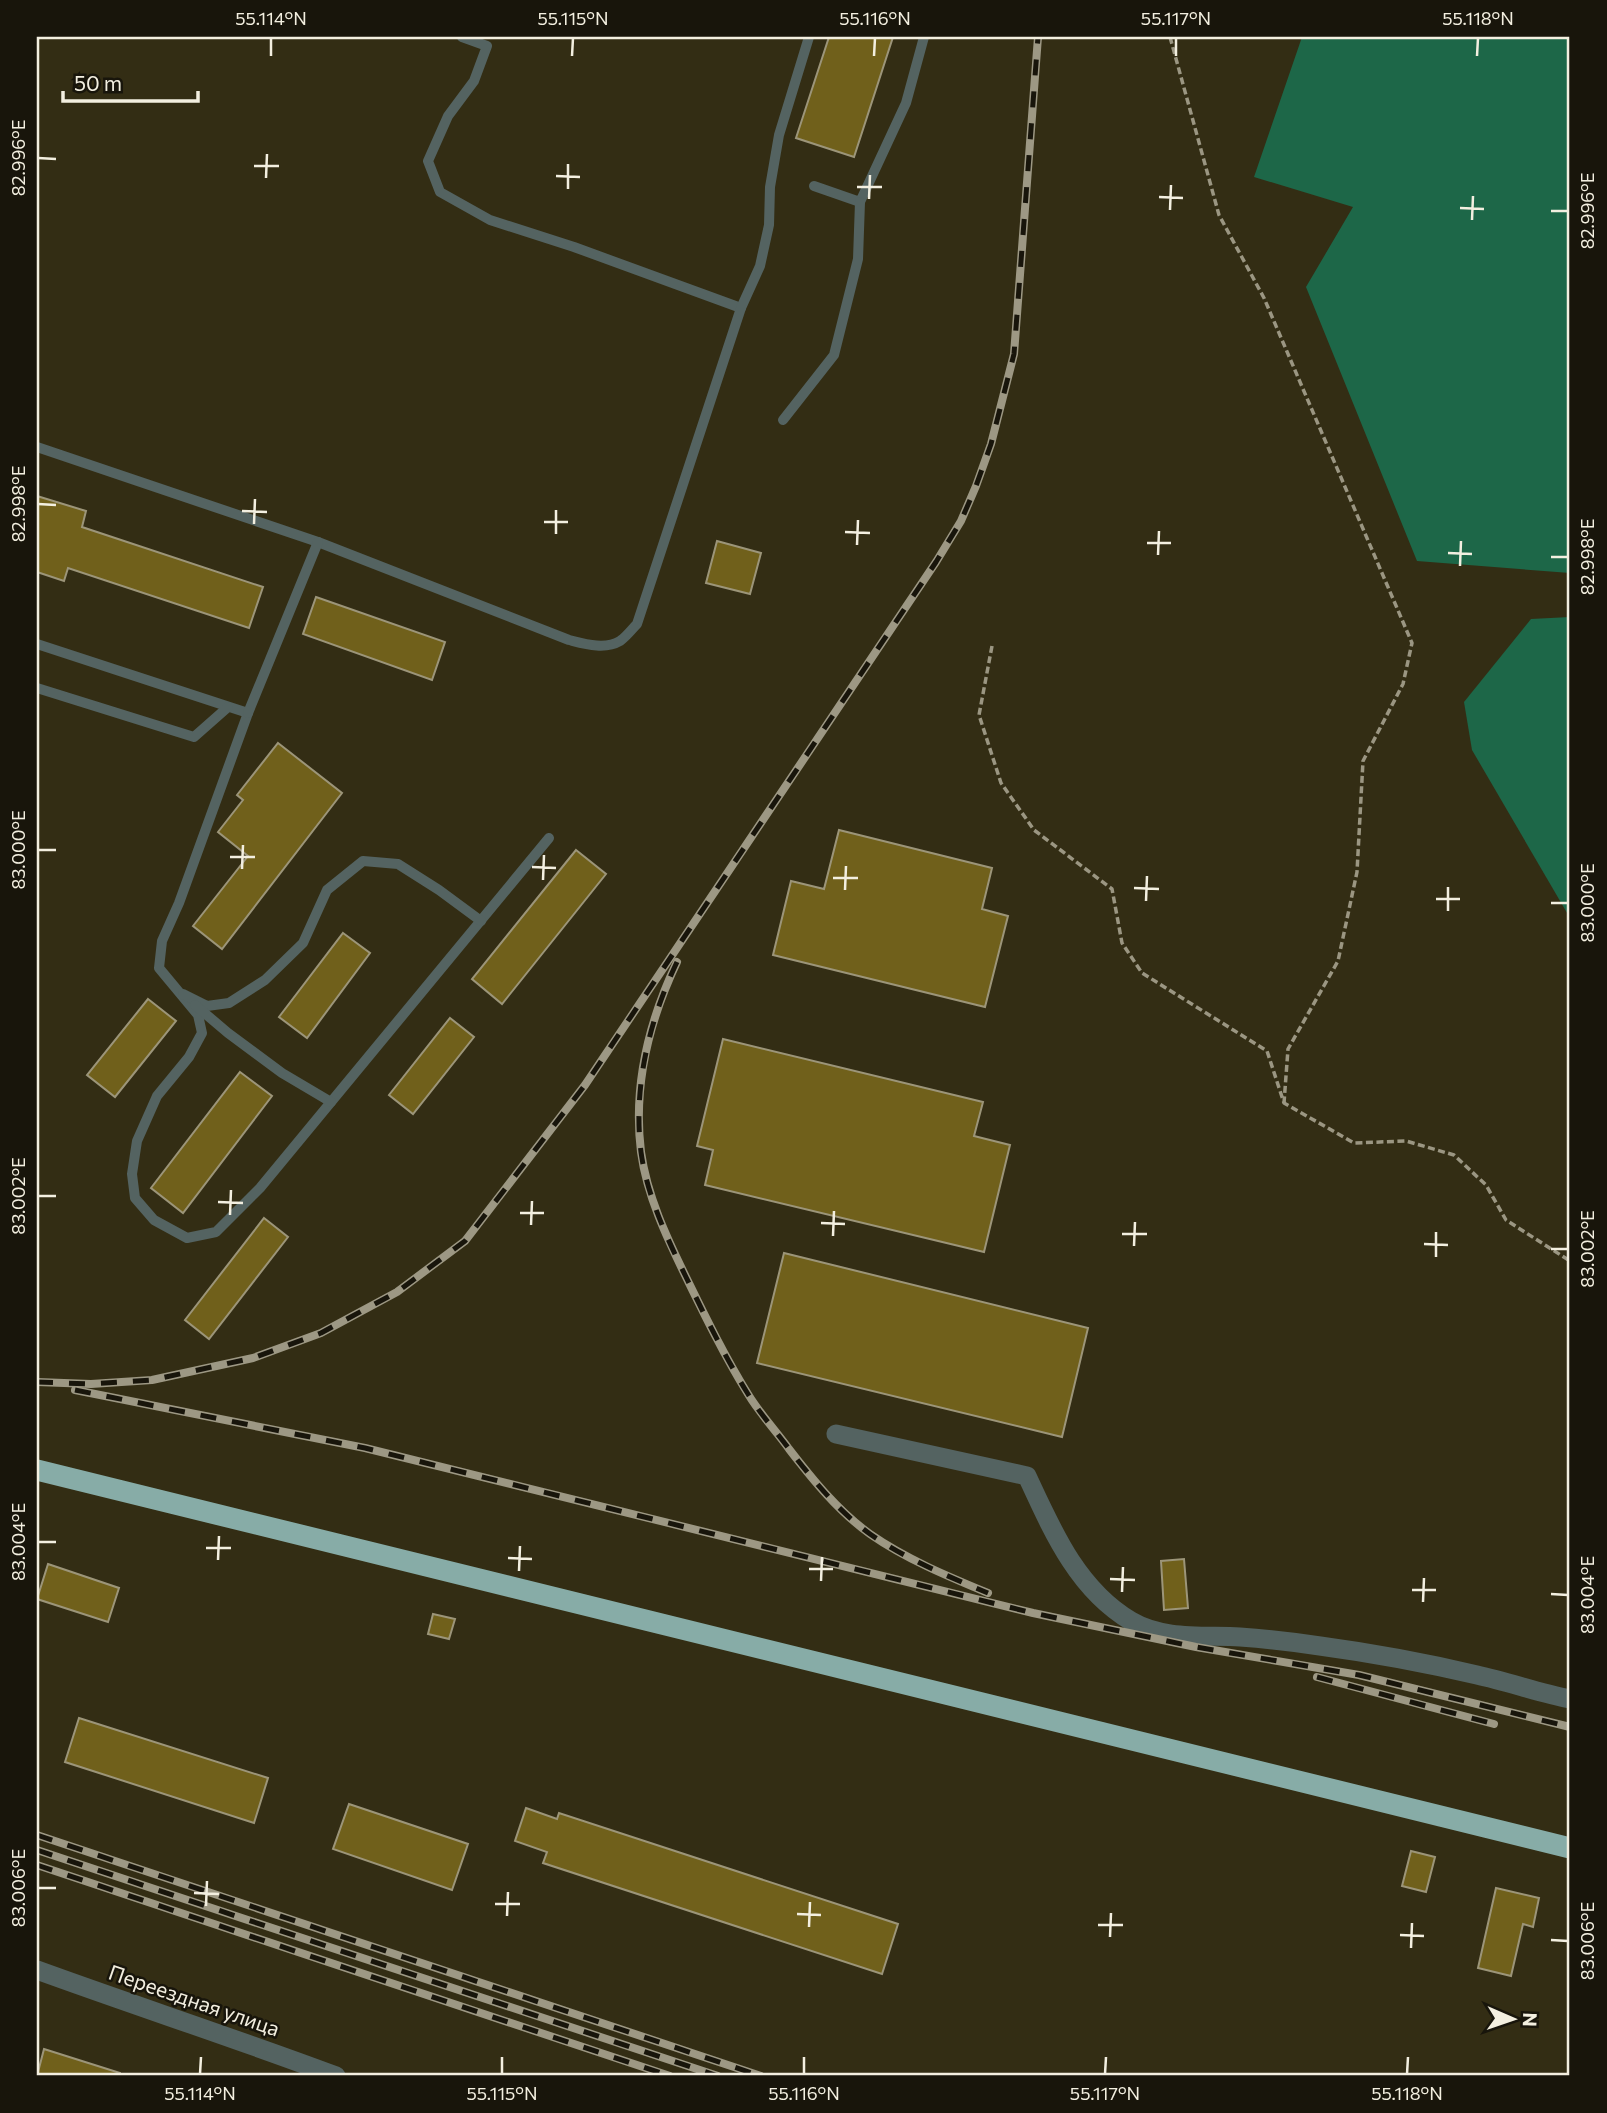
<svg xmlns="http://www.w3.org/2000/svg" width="1607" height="2113" viewBox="0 0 1607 2113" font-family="Commissioner,sans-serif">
<rect width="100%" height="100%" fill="#332d14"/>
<g fill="#1d6748">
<polygon points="1302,37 1570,37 1570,573 1417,561 1306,287 1353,207 1254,177"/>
<polygon points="1570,617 1570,918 1472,750 1464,702 1531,619"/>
</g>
<g fill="#70601b" stroke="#9c9579" stroke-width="2">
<polygon points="829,37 893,37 854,157 796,138"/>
<polygon points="37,496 86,511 82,527 263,587 249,628 68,568 64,581 37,572"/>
<polygon points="717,541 761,553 750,594 706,583"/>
<polygon points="316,597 445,642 432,680 303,634"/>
<polygon points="278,743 342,793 222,949 193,926 248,856 218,832 243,800 237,795"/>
<polygon points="839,830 992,868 982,909 1008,916 985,1007 773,955 791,881 824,889"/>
<polygon points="576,850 606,874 502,1004 472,979"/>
<polygon points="343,933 370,953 307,1038 279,1017"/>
<polygon points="148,999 176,1021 115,1097 87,1075"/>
<polygon points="450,1018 474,1037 413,1114 389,1095"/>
<polygon points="723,1039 983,1102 974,1136 1010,1145 984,1252 705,1185 713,1150 697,1146"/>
<polygon points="240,1072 272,1096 183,1213 151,1188"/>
<polygon points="264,1218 288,1237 209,1339 185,1320"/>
<polygon points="784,1253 1088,1328 1062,1437 757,1363"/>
<polygon points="1184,1559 1188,1608 1164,1610 1161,1561"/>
<polygon points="48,1564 119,1588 108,1622 37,1599"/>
<polygon points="433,1614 455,1619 449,1639 428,1634"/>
<polygon points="79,1718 268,1778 254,1823 65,1762"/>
<polygon points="349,1804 468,1844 452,1890 333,1849"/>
<polygon points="526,1808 557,1819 559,1813 898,1924 882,1974 543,1863 547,1852 515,1841"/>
<polygon points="1411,1851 1435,1857 1426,1892 1402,1886"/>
<polygon points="1496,1888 1539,1898 1533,1927 1523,1924 1511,1976 1478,1968"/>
<polygon points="44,2049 120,2073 120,2076 37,2076"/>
</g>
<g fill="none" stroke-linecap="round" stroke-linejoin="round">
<g stroke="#9b9682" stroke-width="3.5" stroke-dasharray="7 3.5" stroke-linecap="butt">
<polyline points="1170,37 1219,215 1264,298 1412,643 1403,684 1363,761 1357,872 1338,961 1288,1049 1284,1103"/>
<polyline points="992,646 979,715 1001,783 1034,830 1112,889 1122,943 1142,973 1267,1051 1284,1103 1354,1143 1406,1141 1454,1155 1486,1185 1506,1220 1570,1261"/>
</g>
<g stroke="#546361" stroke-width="10">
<polyline points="462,37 487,46 474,81 448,116 428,161 440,192 490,220 574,247 741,308"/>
<polyline points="814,186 860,202 906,103 924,37"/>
<polyline points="783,420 834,355 858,259 860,202"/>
<path d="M 37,447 L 318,542 L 569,640 C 585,644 605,650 620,641 C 626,637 632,629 637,624 L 741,308 L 760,266 L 769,225 L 770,187 L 779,135 L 809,37"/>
<polyline points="37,644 248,713 179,903 162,941 159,968 198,1015 202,1033 189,1057 157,1096 137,1141 132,1174 135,1198 154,1220 187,1238 216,1232 260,1188 549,838"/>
<polyline points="37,688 194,737 228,707"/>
<polyline points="248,713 318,542"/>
<polyline points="183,994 207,1006 229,1003 265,980 303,943 327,890 363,861 398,864 439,890 481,921"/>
<polyline points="195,1005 228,1033 282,1073 331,1102"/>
</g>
<g stroke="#546361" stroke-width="19">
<path d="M 836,1434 L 1027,1476 C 1052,1530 1077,1589 1131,1621 C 1163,1640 1204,1635 1240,1637 C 1267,1639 1294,1642 1320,1646 C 1372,1653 1426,1663 1477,1675 C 1509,1682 1539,1693 1570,1699"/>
<path d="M 37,1970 C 136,2006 237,2039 336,2076"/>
</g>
<polyline stroke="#87aca7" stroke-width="21" points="37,1470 1570,1848"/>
<g stroke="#9d9884" stroke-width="8">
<g id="rail">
<path d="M 677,962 C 649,1021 633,1087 641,1152 C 647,1196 667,1238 686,1277 C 705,1316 725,1357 748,1394 C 760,1414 776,1431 789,1449 C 813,1480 838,1511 870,1534 C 906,1559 947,1576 988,1593"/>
<polyline points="37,1382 91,1384 152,1380 253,1358 321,1333 397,1292 465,1241 585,1085 936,562 961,521 976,486 991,444 1014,354 1038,37"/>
<polyline points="75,1390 365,1448 1033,1613 1196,1647 1359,1675 1570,1727"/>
<polyline points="1317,1677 1494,1724"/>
<polyline points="37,1835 761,2076"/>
<polyline points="37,1850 718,2076"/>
<polyline points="37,1865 670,2076"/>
</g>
</g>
<use href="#rail" stroke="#18150b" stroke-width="5" stroke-dasharray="16" stroke-linecap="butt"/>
</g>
<path fill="none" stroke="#f3efe0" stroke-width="2.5" d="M 271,56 L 271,38M 572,56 L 573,38M 874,56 L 875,38M 1176,56 L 1176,38M 1477,56 L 1478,38M 38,158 L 56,159M 254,166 L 279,166M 556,176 L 580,177M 266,178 L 267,154M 857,187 L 882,187M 568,189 L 568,164M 1159,197 L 1183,198M 869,199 L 870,175M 1460,208 L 1484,209M 1170,210 L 1171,185M 1551,211 L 1568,211M 1472,220 L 1473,196M 38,504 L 56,505M 242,511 L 267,512M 544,522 L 568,522M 254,524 L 255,499M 845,532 L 870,533M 556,534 L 556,510M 1147,543 L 1171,543M 857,545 L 858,520M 1448,553 L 1472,554M 1158,555 L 1159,531M 1551,557 L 1568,557M 1460,566 L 1461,541M 38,850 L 56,850M 230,857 L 255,857M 532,867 L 556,868M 242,869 L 243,845M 833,878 L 858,878M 543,880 L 544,855M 1134,888 L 1159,889M 845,890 L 846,866M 1436,899 L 1460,899M 1146,901 L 1147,876M 1551,903 L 1568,903M 1448,911 L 1448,887M 38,1196 L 56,1196M 218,1202 L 243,1203M 520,1213 L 544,1213M 230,1215 L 231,1190M 821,1223 L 845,1224M 531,1225 L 532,1201M 1122,1234 L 1147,1234M 833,1236 L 834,1211M 1424,1244 L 1448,1245M 1134,1246 L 1135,1222M 1551,1249 L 1568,1249M 1436,1257 L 1436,1232M 38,1542 L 56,1542M 206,1548 L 231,1548M 508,1558 L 532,1559M 218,1560 L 219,1536M 809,1569 L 833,1569M 519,1571 L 520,1546M 1110,1579 L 1135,1580M 821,1581 L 822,1557M 1412,1590 L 1436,1590M 1122,1592 L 1123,1567M 1551,1594 L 1568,1595M 1423,1602 L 1424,1578M 38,1888 L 56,1888M 194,1893 L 219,1894M 495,1904 L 520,1904M 206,1906 L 207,1881M 797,1914 L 821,1915M 507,1916 L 508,1892M 1098,1925 L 1123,1925M 809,1927 L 810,1902M 1400,1935 L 1424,1936M 1110,1937 L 1111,1913M 1551,1940 L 1568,1941M 1411,1948 L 1412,1923M 200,2074 L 201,2057M 502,2074 L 502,2057M 804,2074 L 804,2057M 1105,2074 L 1106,2057M 1407,2074 L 1408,2057"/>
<g text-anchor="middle" stroke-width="5" stroke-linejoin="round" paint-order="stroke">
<g font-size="21" fill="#f3efe0" stroke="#18150b">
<text transform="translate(194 2001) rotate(19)" y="7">Переездная улица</text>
</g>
</g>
<rect width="1607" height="2113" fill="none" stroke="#18150b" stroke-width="77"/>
<g transform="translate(1513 2019) rotate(92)" stroke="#18150b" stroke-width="5" paint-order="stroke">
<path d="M0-5L12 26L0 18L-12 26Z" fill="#f3efe0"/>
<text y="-10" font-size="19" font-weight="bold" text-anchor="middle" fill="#f3efe0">N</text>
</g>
<path d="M63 91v10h135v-10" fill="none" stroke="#f3efe0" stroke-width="3.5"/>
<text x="74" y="91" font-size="21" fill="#f3efe0" stroke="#18150b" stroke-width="5" paint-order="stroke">50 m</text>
<rect x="38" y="38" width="1530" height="2036" fill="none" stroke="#f3efe0" stroke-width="2.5"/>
<g font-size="18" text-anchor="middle" fill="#f3efe0">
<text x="271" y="25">55.114°N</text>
<text x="573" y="25">55.115°N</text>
<text x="875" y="25">55.116°N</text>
<text x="1176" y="25">55.117°N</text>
<text x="1478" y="25">55.118°N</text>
<text transform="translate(19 158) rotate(-90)" y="6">82.996°E</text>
<text transform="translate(1588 211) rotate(-90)" y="6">82.996°E</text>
<text transform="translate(19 504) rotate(-90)" y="6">82.998°E</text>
<text transform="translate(1588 557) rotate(-90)" y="6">82.998°E</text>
<text transform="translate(19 850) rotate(-90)" y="6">83.000°E</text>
<text transform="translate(1588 903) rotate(-90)" y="6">83.000°E</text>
<text transform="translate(19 1196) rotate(-90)" y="6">83.002°E</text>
<text transform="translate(1588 1249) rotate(-90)" y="6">83.002°E</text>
<text transform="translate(19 1542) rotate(-90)" y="6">83.004°E</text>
<text transform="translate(1588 1595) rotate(-90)" y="6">83.004°E</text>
<text transform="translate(19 1888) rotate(-90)" y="6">83.006°E</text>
<text transform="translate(1588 1941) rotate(-90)" y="6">83.006°E</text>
<text x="200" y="2100">55.114°N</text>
<text x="502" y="2100">55.115°N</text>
<text x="804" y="2100">55.116°N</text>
<text x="1105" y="2100">55.117°N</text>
<text x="1407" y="2100">55.118°N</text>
</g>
</svg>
